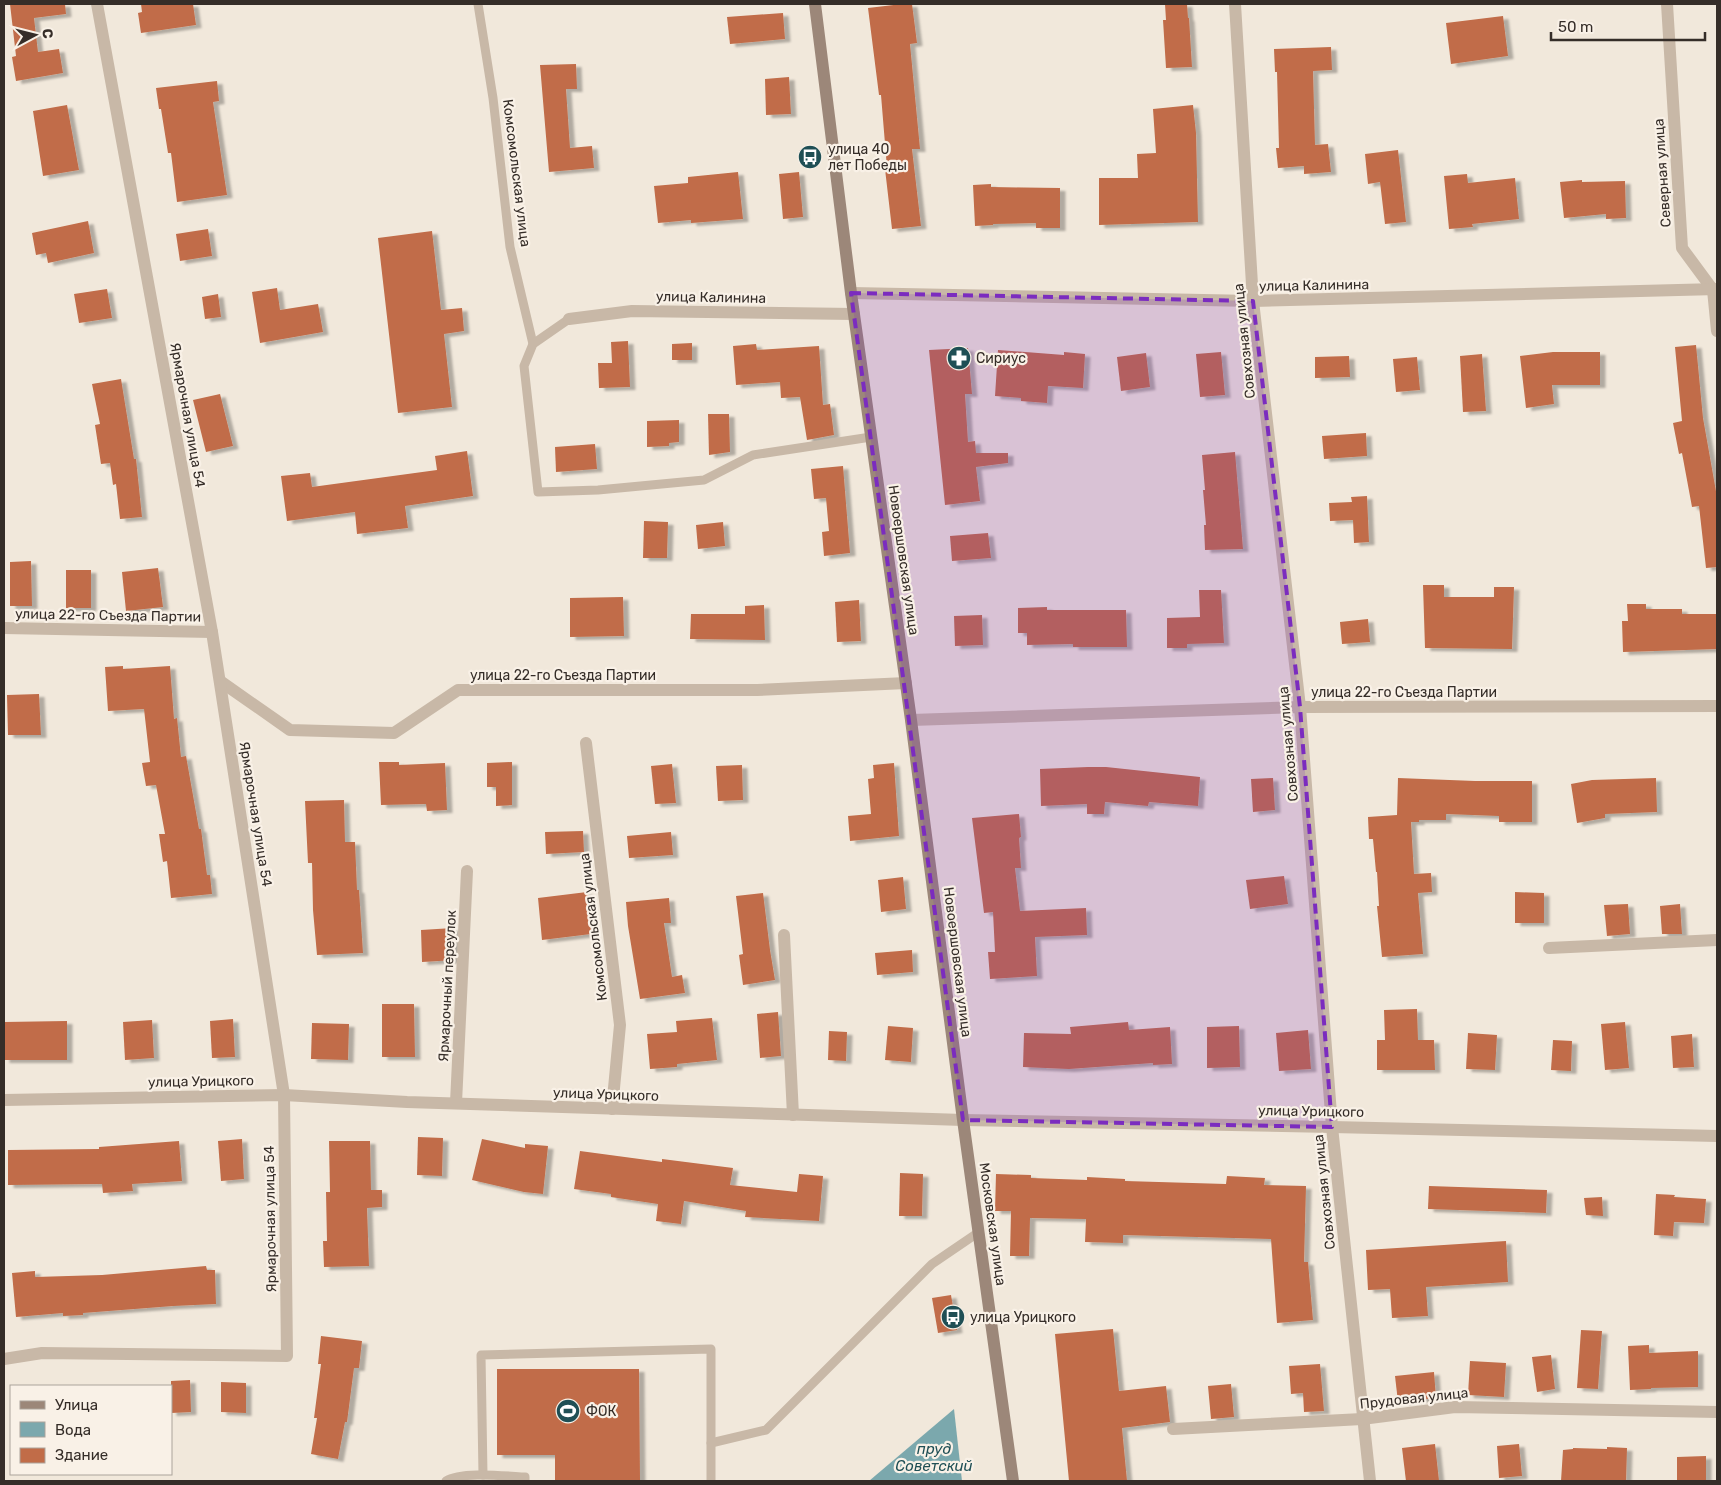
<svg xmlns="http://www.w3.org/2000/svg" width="1721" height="1485" viewBox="0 0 1721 1485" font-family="Rubik,sans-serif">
<defs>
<filter id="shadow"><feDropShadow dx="5.5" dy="3" stdDeviation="1" flood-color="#0004"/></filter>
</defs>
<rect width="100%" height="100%" fill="#f1e8db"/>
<polygon fill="#7ba8ad" points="954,1409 962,1481 869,1481"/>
<g fill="#c16c48" filter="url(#shadow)">
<polygon points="10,4 65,4 66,14 34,18 38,52 59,49 63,73 16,81 12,57 16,56"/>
<polygon points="141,4 193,4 196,25 141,33 138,13 142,12"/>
<polygon points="902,4 912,4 917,43 910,44 920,149 912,149 921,226 892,229 885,169 887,168 881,95 879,95 868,8"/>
<polygon points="1165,4 1187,4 1188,18 1189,18 1192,67 1166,68 1163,20 1166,20"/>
<polygon points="783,13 785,39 730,44 727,17"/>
<polygon points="1503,16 1508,56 1451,64 1446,23"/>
<polygon points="1331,47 1332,70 1313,71 1315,145 1328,144 1331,172 1304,174 1304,166 1278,168 1276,148 1279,148 1277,72 1275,72 1274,49"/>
<polygon points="576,64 577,89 566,89 570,148 592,146 594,168 549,172 540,65"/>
<polygon points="789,77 791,114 766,115 765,79"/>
<polygon points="217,81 219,101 213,102 227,195 177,202 171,153 168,153 161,109 159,109 156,88"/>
<polygon points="67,105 79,170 43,176 33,111"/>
<polygon points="1193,105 1196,133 1198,222 1099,225 1099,178 1138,178 1137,154 1156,153 1153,109"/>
<polygon points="1398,150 1406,222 1385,224 1380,182 1368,184 1365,154"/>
<polygon points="738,172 743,219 691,223 691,220 658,223 654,186 688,183 688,177"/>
<polygon points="799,172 803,217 783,219 779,174"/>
<polygon points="1467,174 1468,183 1515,178 1519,219 1472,224 1473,227 1449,229 1444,176"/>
<polygon points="1582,180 1582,182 1625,181 1626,218 1606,219 1606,214 1564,218 1560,182"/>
<polygon points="991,184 991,187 1060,188 1060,228 1036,228 1036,223 993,224 993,225 975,226 973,185"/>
<polygon points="88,221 94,253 48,263 46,253 36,255 32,233"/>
<polygon points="208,229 212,256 180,261 176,234"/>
<polygon points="432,231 441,310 462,308 464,331 444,334 452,407 398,413 378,238"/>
<polygon points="277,288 280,310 318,304 323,332 260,343 252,292"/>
<polygon points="107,289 112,318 79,323 74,294"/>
<polygon points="218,294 221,317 205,319 202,297"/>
<polygon points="628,341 630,387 599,388 598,363 612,363 611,342"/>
<polygon points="692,343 692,360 672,360 672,344"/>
<polygon points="756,344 757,350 819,346 823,405 830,404 834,435 807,440 800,397 781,398 780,382 736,385 733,346"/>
<polygon points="1696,345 1703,418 1717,497 1717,567 1706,568 1699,506 1692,507 1682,453 1679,454 1673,423 1682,421 1675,347"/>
<polygon points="968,348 972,394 965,394 968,442 975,441 976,453 1008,453 1008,463 976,467 980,501 945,505 929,350"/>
<polygon points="998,350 1064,355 1064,352 1085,354 1083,388 1048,386 1047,403 1021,401 1021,398 995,396"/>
<polygon points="1221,352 1225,395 1200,397 1196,354"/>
<polygon points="1553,352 1600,352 1600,385 1552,385 1554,404 1526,408 1520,356"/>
<polygon points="1146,353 1150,387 1121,391 1117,357"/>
<polygon points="1482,354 1486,411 1463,412 1460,356"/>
<polygon points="1349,356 1350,377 1315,378 1315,357"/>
<polygon points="1417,357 1420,390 1396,392 1393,359"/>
<polygon points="121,379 134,459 136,459 142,517 120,519 116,484 113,485 110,463 101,464 95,425 100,424 92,384"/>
<polygon points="220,394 233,446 206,452 193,400"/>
<polygon points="708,414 729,414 730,452 709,455"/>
<polygon points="679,420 679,442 669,443 669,446 647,447 647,421"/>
<polygon points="1366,433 1367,456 1324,459 1322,436"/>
<polygon points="595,444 597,469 556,472 555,447"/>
<polygon points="467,451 473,496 405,506 408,528 357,534 355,512 287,521 281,476 310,473 312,487 437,470 435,456"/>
<polygon points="1235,452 1243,549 1205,550 1204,525 1206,525 1203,490 1205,490 1202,455"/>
<polygon points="843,466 850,553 824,556 822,532 829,531 826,498 814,499 811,469"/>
<polygon points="1367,496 1369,542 1354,543 1353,520 1330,521 1329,503 1352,502 1351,497"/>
<polygon points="644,521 668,522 667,558 643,558"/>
<polygon points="723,522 725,546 698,549 696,525"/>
<polygon points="988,533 991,558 952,561 950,536"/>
<polygon points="31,561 32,606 10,606 10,562"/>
<polygon points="158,568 163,607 126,611 122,572"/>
<rect x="66" y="570" width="25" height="38"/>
<polygon points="1423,585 1444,585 1444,597 1494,597 1494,587 1514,587 1512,649 1425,648"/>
<polygon points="1199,590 1221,590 1224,643 1187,644 1187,648 1167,648 1167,618 1200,617"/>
<polygon points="623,597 624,636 570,637 570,598"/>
<polygon points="859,600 861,641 837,642 835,602"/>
<polygon points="1627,604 1646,604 1646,609 1682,609 1682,614 1717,614 1717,649 1623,652 1622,621 1628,621"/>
<polygon points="764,605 765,640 690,639 691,614 745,614 745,606"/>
<polygon points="1047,607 1047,610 1126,610 1127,647 1073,647 1073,644 1027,645 1027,633 1018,633 1018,608"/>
<polygon points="982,615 983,645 955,646 954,616"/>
<polygon points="1368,619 1370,642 1342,644 1340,622"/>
<polygon points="123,666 123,669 170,666 174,719 177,718 181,757 186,756 199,829 201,829 207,875 210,875 212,894 171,898 167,861 163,862 159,834 165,834 156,785 146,786 142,763 150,762 144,709 108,711 105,667"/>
<polygon points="39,694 41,735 8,735 7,695"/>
<polygon points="379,762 399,762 399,765 445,763 447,810 427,811 426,804 381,805"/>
<polygon points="512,762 512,805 496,806 496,787 487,787 487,763"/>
<polygon points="894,763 899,836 850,841 848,816 871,814 868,779 874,778 873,765"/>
<polygon points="672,764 676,803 655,804 651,766"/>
<polygon points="742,765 743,800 718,801 716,766"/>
<polygon points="1088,767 1106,767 1200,777 1198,806 1149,802 1148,806 1105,802 1104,814 1087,814 1087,804 1041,806 1040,769"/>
<polygon points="1273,778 1275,810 1253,812 1251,779"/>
<polygon points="1398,778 1475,781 1532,781 1532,822 1499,822 1499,816 1446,814 1446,820 1419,820 1419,822 1411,822 1414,874 1431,873 1432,892 1418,893 1423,954 1382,957 1377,906 1379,906 1377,872 1376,872 1373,839 1369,839 1368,817 1397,815"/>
<polygon points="1656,778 1657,812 1605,814 1605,818 1577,823 1571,784 1592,780"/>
<polygon points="344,800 345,842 355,842 357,890 359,890 363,953 317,955 313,910 312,863 308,863 305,801"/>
<polygon points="1019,814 1021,837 1019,838 1021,868 1015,868 1020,911 1086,908 1087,935 1035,937 1037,976 990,979 988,952 995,952 993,912 984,913 972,818"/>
<polygon points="583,831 584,852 546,854 545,832"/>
<polygon points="671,832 673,855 629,858 627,836"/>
<polygon points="1284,876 1288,904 1250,909 1246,880"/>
<polygon points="903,877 906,909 881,912 878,880"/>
<polygon points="587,892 591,934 542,940 538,898"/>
<polygon points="1515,892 1544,893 1544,923 1515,923"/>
<polygon points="763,893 770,950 775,980 743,985 739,955 743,954 736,896"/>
<polygon points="669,898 671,923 664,923 672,977 682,975 685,993 640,999 628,926 626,902"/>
<polygon points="1628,904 1630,934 1607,936 1604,905"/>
<polygon points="1680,904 1682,934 1662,934 1660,906"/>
<polygon points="453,928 455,960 422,962 421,930"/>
<polygon points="912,950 913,972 877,975 875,953"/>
<polygon points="382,1004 414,1004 415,1057 382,1057"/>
<polygon points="1417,1009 1418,1040 1434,1040 1435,1070 1377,1070 1377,1040 1385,1040 1384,1010"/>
<polygon points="778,1012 781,1056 760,1058 757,1014"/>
<polygon points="712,1018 717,1060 677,1064 677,1067 650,1069 647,1034 677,1032 676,1021"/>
<polygon points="233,1019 235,1057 212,1058 210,1021"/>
<polygon points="152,1020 154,1058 125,1060 123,1022"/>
<polygon points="67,1021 67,1060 4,1060 4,1022"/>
<polygon points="1128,1022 1129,1030 1170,1027 1172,1064 1153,1065 1153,1063 1069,1069 1023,1067 1024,1033 1071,1034 1070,1027"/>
<polygon points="1625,1022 1629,1068 1605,1070 1601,1024"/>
<polygon points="312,1023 349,1024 348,1060 311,1059"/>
<polygon points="888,1026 913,1028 911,1062 885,1060"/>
<polygon points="1239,1026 1240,1067 1207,1068 1207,1027"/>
<polygon points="1308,1030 1311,1069 1279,1071 1276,1033"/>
<polygon points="829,1031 847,1032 846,1061 828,1060"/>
<polygon points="1468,1033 1497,1035 1495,1070 1466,1069"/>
<polygon points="1692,1034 1694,1067 1673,1068 1671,1036"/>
<polygon points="1553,1040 1572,1041 1571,1071 1551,1070"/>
<polygon points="418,1137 443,1138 442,1176 417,1175"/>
<polygon points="242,1139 244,1179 221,1181 218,1141"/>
<polygon points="482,1139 525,1148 525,1144 548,1146 543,1194 524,1192 472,1180"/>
<polygon points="179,1141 182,1181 132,1184 133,1191 103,1193 102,1184 8,1185 8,1150 99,1149 99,1147"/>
<polygon points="329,1141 370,1141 371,1190 382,1190 382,1207 367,1208 369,1266 324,1267 323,1241 327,1241 326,1192 330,1192"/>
<polygon points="580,1151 662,1162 662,1159 733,1168 730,1185 797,1192 799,1174 823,1176 819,1221 745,1217 746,1211 684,1201 681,1224 656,1221 658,1204 611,1197 611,1194 574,1189"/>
<polygon points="900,1173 923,1174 922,1216 899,1216"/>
<polygon points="996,1174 1031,1175 1031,1178 1087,1180 1087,1177 1125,1179 1125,1181 1226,1184 1227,1176 1265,1178 1264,1185 1306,1186 1304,1262 1308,1262 1313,1320 1277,1323 1271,1239 1123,1235 1123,1243 1085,1242 1086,1219 1030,1218 1029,1256 1010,1256 1011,1211 995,1211"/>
<polygon points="1429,1186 1547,1190 1546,1213 1428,1209"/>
<polygon points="1656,1194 1675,1195 1674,1197 1706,1199 1704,1223 1674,1222 1673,1236 1654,1235"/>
<polygon points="1602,1197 1603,1216 1586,1215 1584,1198"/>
<polygon points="1506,1241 1508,1282 1426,1287 1428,1316 1392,1318 1390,1289 1368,1290 1366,1250"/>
<polygon points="206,1266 207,1270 215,1270 216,1304 173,1306 83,1313 83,1315 63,1316 63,1313 16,1317 12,1273 35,1271 35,1277 102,1275"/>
<polygon points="951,1295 957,1330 938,1333 932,1298"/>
<polygon points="1113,1329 1119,1391 1166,1386 1170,1422 1122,1428 1127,1481 1069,1481 1055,1334"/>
<polygon points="1581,1330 1602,1331 1598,1389 1577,1388"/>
<polygon points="321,1336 362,1341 359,1368 354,1368 347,1422 345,1422 338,1459 311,1454 317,1418 314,1418 321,1364 318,1364"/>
<polygon points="1649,1345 1649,1353 1698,1351 1698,1387 1651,1388 1651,1389 1630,1390 1628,1346"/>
<polygon points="1551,1355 1555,1389 1537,1392 1532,1357"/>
<polygon points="1470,1361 1506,1363 1504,1397 1468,1395"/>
<polygon points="1320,1364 1324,1411 1304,1412 1303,1393 1291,1394 1289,1366"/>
<polygon points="497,1369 639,1369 640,1481 555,1481 555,1455 497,1455"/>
<polygon points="1434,1372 1436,1398 1398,1402 1395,1376"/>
<polygon points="190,1380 191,1412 171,1413 171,1381"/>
<polygon points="221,1382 246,1383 246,1413 221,1412"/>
<polygon points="1231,1384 1234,1417 1211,1419 1208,1386"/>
<polygon points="1435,1444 1439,1481 1406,1481 1402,1448"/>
<polygon points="1519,1444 1522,1476 1499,1478 1497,1446"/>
<polygon points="1607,1447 1627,1448 1626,1481 1561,1481 1563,1450 1573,1449 1573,1448 1607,1449"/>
<polygon points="1706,1456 1706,1481 1677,1481 1677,1457"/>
</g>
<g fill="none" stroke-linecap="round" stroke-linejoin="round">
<g stroke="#c8b8a7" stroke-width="9">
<polyline points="478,4 493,98 510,247 533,344"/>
<polyline points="569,319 533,344 524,366 538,492 598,490 704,480 753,455 871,437"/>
<polyline points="711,1443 766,1430 932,1264 979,1232"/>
<polyline points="483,1475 481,1355 711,1349 711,1481"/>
<path d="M 446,1481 C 461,1471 506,1476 525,1477 L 525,1481"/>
</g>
<g stroke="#c8b8a7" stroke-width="12">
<polyline points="1235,4 1253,301 1300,707 1332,1127 1370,1481"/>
<polyline points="1667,4 1682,248 1713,290 1717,331"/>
<polyline points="851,293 1253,301 1717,289"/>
<polyline points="569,319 632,311 854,314"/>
<polyline points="4,628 212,632"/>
<polyline points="220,681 290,730 394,733 458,690 757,690 906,683"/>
<polyline points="911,720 1300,707 1717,706"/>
<polyline points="586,743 620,1025 612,1109"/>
<polyline points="784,935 793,1115"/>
<polyline points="1549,948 1717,940"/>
<polyline points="456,1103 467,871"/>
<polyline points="4,1359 42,1353 287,1356 284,1095 212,632 97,4"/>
<polyline points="1173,1429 1362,1419 1455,1407 1717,1412"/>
</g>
<polyline stroke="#c8b8a7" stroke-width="12" points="4,1100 284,1095 407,1102 963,1120 1332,1127 1717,1136"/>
<polyline stroke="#9c8779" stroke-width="12" points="815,4 851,293 911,720 963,1120 1013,1481"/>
</g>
<path fill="#7b2cbf" fill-opacity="0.2" stroke="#7b2cbf" stroke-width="4" stroke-dasharray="10 6" stroke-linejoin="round" d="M 851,293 L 1253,301 L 1300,707 L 1332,1127 L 963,1120 Z"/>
<defs>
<g id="bus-disc" transform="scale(1.25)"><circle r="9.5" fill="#1f4f55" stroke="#f9f1e7"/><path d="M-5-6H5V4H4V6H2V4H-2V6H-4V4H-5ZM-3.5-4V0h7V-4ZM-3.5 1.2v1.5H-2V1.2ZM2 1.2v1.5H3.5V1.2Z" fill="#fff"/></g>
<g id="pharmacy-disc" transform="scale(1.25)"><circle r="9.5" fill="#1f4f55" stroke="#f9f1e7"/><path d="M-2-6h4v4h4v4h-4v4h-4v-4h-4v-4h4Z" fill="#fff"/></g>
<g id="stadium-disc" transform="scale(1.25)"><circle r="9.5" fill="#1f4f55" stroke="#f9f1e7"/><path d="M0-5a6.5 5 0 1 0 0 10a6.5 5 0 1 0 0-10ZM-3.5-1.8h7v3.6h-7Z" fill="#fff"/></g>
</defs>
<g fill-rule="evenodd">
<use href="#bus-disc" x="810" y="157"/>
<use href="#pharmacy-disc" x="959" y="358"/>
<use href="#bus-disc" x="953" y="1317"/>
<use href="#stadium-disc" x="568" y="1411"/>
</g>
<g text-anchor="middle" stroke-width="4.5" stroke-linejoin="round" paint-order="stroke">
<g font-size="14" fill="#352d28" stroke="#f9f1e7" text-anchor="start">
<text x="828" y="154">улица 40<tspan x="828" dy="16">лет Победы</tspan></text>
<text x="976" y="363">Сириус</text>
<text x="970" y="1322">улица Урицкого</text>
<text x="586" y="1416">ФОК</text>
</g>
<g font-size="14" fill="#352d28" stroke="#f9f1e7">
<text transform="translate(517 173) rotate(83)" y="5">Комсомольская улица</text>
<text transform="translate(1662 173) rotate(-94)" y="5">Северная улица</text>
<text transform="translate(1314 285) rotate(-1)" y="5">улица Калинина</text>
<text transform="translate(711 297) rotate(1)" y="5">улица Калинина</text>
<text transform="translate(1244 341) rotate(-96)" y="5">Совхозная улица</text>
<text transform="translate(188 415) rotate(80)" y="5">Ярмарочная улица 54</text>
<text transform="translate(904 560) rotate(82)" y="5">Новоершовская улица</text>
<text transform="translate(108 615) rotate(1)" y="5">улица 22-го Съезда Партии</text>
<text x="563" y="680">улица 22-го Съезда Партии</text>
<text x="1404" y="697">улица 22-го Съезда Партии</text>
<text transform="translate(1288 744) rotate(-95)" y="5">Совхозная улица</text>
<text transform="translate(256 814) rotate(81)" y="5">Ярмарочная улица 54</text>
<text transform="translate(593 927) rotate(-97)" y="5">Комсомольская улица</text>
<text transform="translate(958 962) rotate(83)" y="5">Новоершовская улица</text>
<text transform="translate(447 986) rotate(-87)" y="5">Ярмарочный переулок</text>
<text transform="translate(201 1081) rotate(-1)" y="5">улица Урицкого</text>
<text transform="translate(606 1094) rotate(2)" y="5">улица Урицкого</text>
<text transform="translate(1311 1111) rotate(1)" y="5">улица Урицкого</text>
<text transform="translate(1324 1192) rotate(-96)" y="5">Совхозная улица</text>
<text transform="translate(270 1219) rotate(-91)" y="5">Ярмарочная улица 54</text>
<text transform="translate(993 1224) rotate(82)" y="5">Московская улица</text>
<text transform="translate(1414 1398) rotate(-6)" y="5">Прудовая улица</text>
</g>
<g font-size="15" font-style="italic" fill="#1f4f55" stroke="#f9f1e7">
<text x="934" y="1454">пруд<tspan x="934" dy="17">Советский</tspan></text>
</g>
</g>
<rect width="1721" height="1485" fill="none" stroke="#352d28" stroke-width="10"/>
<rect x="10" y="1385" width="162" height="90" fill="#f9f1e7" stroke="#aba39b"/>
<rect x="20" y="1401" width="25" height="8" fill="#9c8779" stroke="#aba39b"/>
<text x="55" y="1410" font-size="15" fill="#352d28">Улица</text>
<rect x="20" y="1422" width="25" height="15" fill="#7ba8ad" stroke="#aba39b"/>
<text x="55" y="1435" font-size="15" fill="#352d28">Вода</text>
<rect x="20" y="1448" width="25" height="15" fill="#c16c48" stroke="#aba39b"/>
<text x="55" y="1460" font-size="15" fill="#352d28">Здание</text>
<g transform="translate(35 35) rotate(83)" stroke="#f9f1e7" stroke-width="4" paint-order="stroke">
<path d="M0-4L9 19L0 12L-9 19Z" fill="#352d28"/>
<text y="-8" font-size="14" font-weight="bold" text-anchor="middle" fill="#352d28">С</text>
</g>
<path d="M1551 32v8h154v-8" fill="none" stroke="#352d28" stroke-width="2.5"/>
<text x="1558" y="32" font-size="15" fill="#352d28" stroke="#f9f1e7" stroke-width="4" paint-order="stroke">50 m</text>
</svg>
